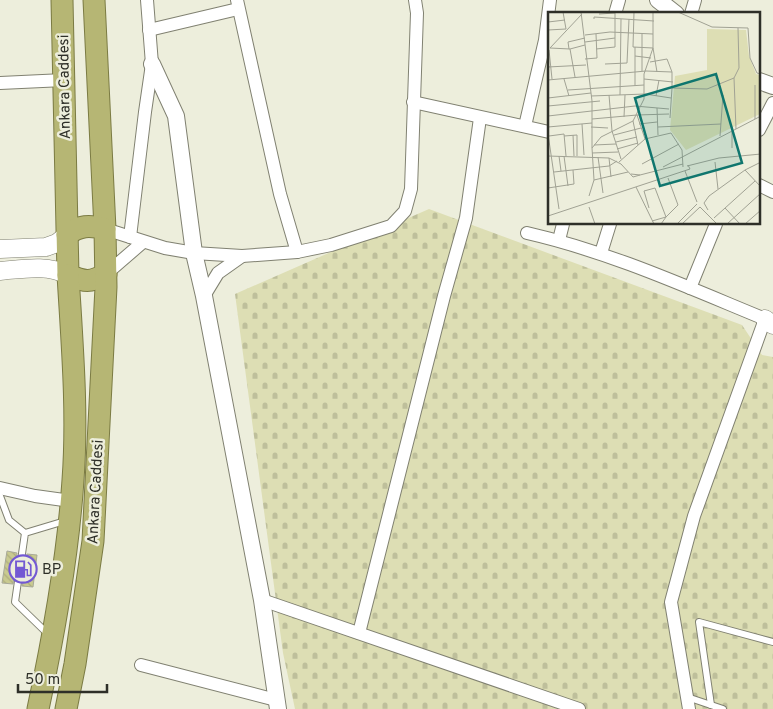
<svg xmlns="http://www.w3.org/2000/svg" width="773" height="709" viewBox="0 0 773 709" font-family="Overpass,sans-serif">
<defs>
<pattern id="cemetery-stones" width="16" height="16" patternUnits="userSpaceOnUse" patternTransform="scale(1.25)"><rect width="16" height="16" fill="#dddeb4"/><path d="M2 7V4a2 2 0 0 1 4 0v3zM10 15v-3a2 2 0 0 1 4 0v3z" fill="#bebf9b"/></pattern>
<pattern id="building-back-hatch" width="6" height="6" patternUnits="userSpaceOnUse" patternTransform="scale(1.25)"><rect width="6" height="6" fill="#c9ca90"/><path d="M-1 5l2 2M0 0l6 6M5-1l2 2" fill="none" stroke="#adae7c"/></pattern>
</defs>
<rect width="100%" height="100%" fill="#edeedc"/>
<polygon fill="url(#cemetery-stones)" points="429,209 742,325 762,355 773,357 773,709 295,709 283,653 235,294"/>
<g fill="url(#building-back-hatch)" stroke="#a8a998">
<polygon points="7,551 17,553 13,584 2,583"/>
<polygon points="27,554 37,555 33,587 22,586"/>
</g>
<g fill="none" stroke-linecap="round" stroke-linejoin="round">
<g stroke="#808171" stroke-width="8">
<g id="service">
<polyline points="0,496 9,520 25,533"/>
<polyline points="49,635 15,602 25,533 65,521"/>
<polyline points="687,697 723,709"/>
<polyline points="711,705 699,622 773,642"/>
</g>
</g>
<g stroke="#808171" stroke-width="14">
<g id="minor">
<polyline points="237,0 280,194 297,252"/>
<polyline points="615,14 619,0"/>
<polyline points="691,14 695,0"/>
<polyline points="149,30 238,9"/>
<polyline points="0,83 64,80"/>
<polyline points="413,102 549,132"/>
<polyline points="525,126 545,40 550,0"/>
<polyline points="759,130 773,103"/>
<polyline points="759,185 773,192"/>
<polyline points="105,229 165,248 194,253 242,256 297,252 331,245 391,226 405,211 411,189 417,13 415,0"/>
<path d="M 527,233 C 610,252 687,287 765,319 L 694,516 L 671,602 L 689,709"/>
<polyline points="130,237 145,112 152,64 147,0"/>
<polyline points="559,240 563,224"/>
<polyline points="601,253 610,224"/>
<polyline points="106,274 143,242"/>
<polyline points="690,288 716,224"/>
<polyline points="204,296 218,273 242,256"/>
<polyline points="0,488 35,496 71,501"/>
<polyline points="262,600 579,709"/>
<polyline points="359,633 444,296 466,218 480,118"/>
<polyline points="141,665 276,700"/>
</g>
</g>
<g stroke="#808171" stroke-width="18">
<g id="tertiary">
<polyline points="658,0 676,14"/>
<polyline points="152,64 176,116 194,253 204,296 262,600 278,709"/>
<polyline points="759,81 773,86"/>
</g>
</g>
<g stroke="#808171" stroke-width="19">
<g id="secondary">
<polyline points="0,249 46,247 57,243 67,235"/>
<path d="M 0,271 C 23,269 47,264 68,275"/>
<polyline points="765,319 773,325"/>
</g>
</g>
<g stroke="#7b7b43" stroke-width="23">
<g id="trunk">
<path d="M 62,0 L 68,275 C 85,282 90,283 106,274"/>
<polyline points="94,0 105,229"/>
<path d="M 38,709 C 54,634 68,557 73,480 C 78,412 72,343 68,275"/>
<path d="M 66,709 L 75,664 L 93,541 L 106,287 L 105,229 C 90,225 79,225 67,235"/>
</g>
</g>
<use href="#service" stroke="#fff" stroke-width="6"/>
<use href="#minor" stroke="#fff" stroke-width="12"/>
<use href="#tertiary" stroke="#fff" stroke-width="16"/>
<use href="#secondary" stroke="#fff" stroke-width="18"/>
<use href="#trunk" stroke="#b6b674" stroke-width="21"/>
</g>
<defs>
<g id="fuel-ring" transform="scale(1.4375)"><circle r="9.5" fill="#edeedc" stroke="#7359d3" stroke-width="1.5"/><path d="M-5.5-6h7V0h2V4h1.3V-2.5L3-4.5l.8-.8L6-3V5H2.5V1h-1V6h-7ZM-4.2-4.7v3.2H.2V-4.7Z" fill="#7359d3"/></g>
</defs>
<g fill-rule="evenodd">
<use href="#fuel-ring" x="23" y="569"/>
</g>
<g text-anchor="middle" stroke-width="5" stroke-linejoin="round" paint-order="stroke">
<g font-size="15" fill="#2e2f28" stroke="#edeedc">
<text transform="translate(64 87) rotate(-91)" y="5">Ankara Caddesi</text>
<text transform="translate(95 492) rotate(-87)" y="5">Ankara Caddesi</text>
</g>
<g font-size="15" fill="#2e2f28" stroke="#edeedc" text-anchor="start">
<text x="42" y="574">BP</text>
</g>
</g>
<g transform="translate(548 12)">
<rect width="212" height="212" fill="#edeedc"/>
<path d="M 159,17 L 198,18 L 201,44 L 208,62 L 212,63 L 212,102 L 138,138 L 122,118 L 127,64 L 159,58 Z" fill="#dddeb4"/>
<path fill="none" stroke="#a1a294" stroke-width="1" d="M 15,0 L 18,17M 33,0 L 44,89 L 44,136M 86,0 L 85,35 L 105,36 L 109,60M 130,0 L 164,15 L 200,16 L 202,46 L 209,61 L 213,62M 51,2 L 67,1M 46,7 L 46,5 L 106,9M 0,10 L 17,8M 0,18 L 18,17M 37,23 L 62,20 L 105,22M 37,30 L 67,26M 2,36 L 22,37 L 27,65M 2,36 L 34,2M 21,37 L 20,30 L 37,26M 22,37 L 37,33M 48,37 L 67,35 L 67,0M 1,38 L 4,67M 87,44 L 103,46M 37,47 L 49,46 L 48,22M 102,50 L 119,47 L 124,60M 57,52 L 79,51 L 81,7M 0,55 L 38,53M 94,59 L 94,22M 186,66 L 188,117M 16,67 L 21,84M 96,67 L 125,70M 0,68 L 98,59 L 124,60 L 124,76M 87,74 L 87,35M 20,78 L 96,73M 61,83 L 64,119 L 73,147M 72,83 L 73,7M 43,84 L 97,82 L 123,86M 108,84 L 111,68M 0,86 L 43,81M 0,94 L 52,89M 109,96 L 110,123M 89,103 L 121,102M 0,104 L 87,94 L 121,97M 76,105 L 77,83M 122,106 L 124,76 L 159,77 L 186,66 L 191,56 L 190,16M 44,107 L 89,103 L 97,127M 207,107 L 207,73M 85,109 L 90,133M 34,112 L 36,143M 91,112 L 109,110M 0,115 L 44,111M 43,115 L 60,116M 110,115 L 173,112M 184,120 L 184,136M 0,122 L 11,197M 25,123 L 26,144M 66,123 L 93,116M 1,124 L 16,122 L 18,144M 16,124 L 29,123 L 29,144M 172,124 L 175,83M 68,130 L 89,125M 46,133 L 68,132M 69,137 L 90,131M 44,141 L 70,140M 0,144 L 61,146 L 73,152 L 85,165 L 92,163M 11,144 L 13,159M 16,144 L 20,174M 50,145 L 55,181M 61,146 L 63,165M 71,150 L 97,127 L 123,121 L 134,138 L 135,155M 167,150 L 170,177M 94,152 L 131,132M 139,154 L 171,146 L 213,142M 115,155 L 213,104M 197,158 L 213,175M 137,159 L 149,190M 6,160 L 61,154 L 69,149M 83,162 L 92,163 L 135,152M 120,166 L 130,193M 46,168 L 80,160M 88,175 L 106,212M 0,176 L 26,172 L 25,158M 41,184 L 46,168 L 44,136 L 53,125 L 85,109 L 96,87 L 96,62 L 105,36 L 105,0M 161,184 L 197,158 L 213,150M 41,195 L 47,212M 101,196 L 96,179 L 107,176 L 118,205 L 113,212M 177,196 L 192,212M 160,198 L 156,191 L 161,184M 0,204 L 142,157 L 140,153M 166,206 L 207,169M 104,209 L 118,205 L 130,193M 129,212 L 149,192M 134,212 L 152,195 L 169,212M 179,212 L 213,181M 197,212 L 213,198"/>
<path fill="#0f766e" fill-opacity="0.15" stroke="#0f766e" stroke-width="2.5" d="M 168,62 L 194,151 L 112,174 L 87,86 Z"/>
<rect width="212" height="212" fill="none" stroke="#2e2f28" stroke-width="2.5"/>
</g>
<path d="M18 684v8h89v-8" fill="none" stroke="#2e2f28" stroke-width="2.5"/>
<text x="25" y="684" font-size="15" fill="#2e2f28" stroke="#edeedc" stroke-width="4" paint-order="stroke">50 m</text>
</svg>
